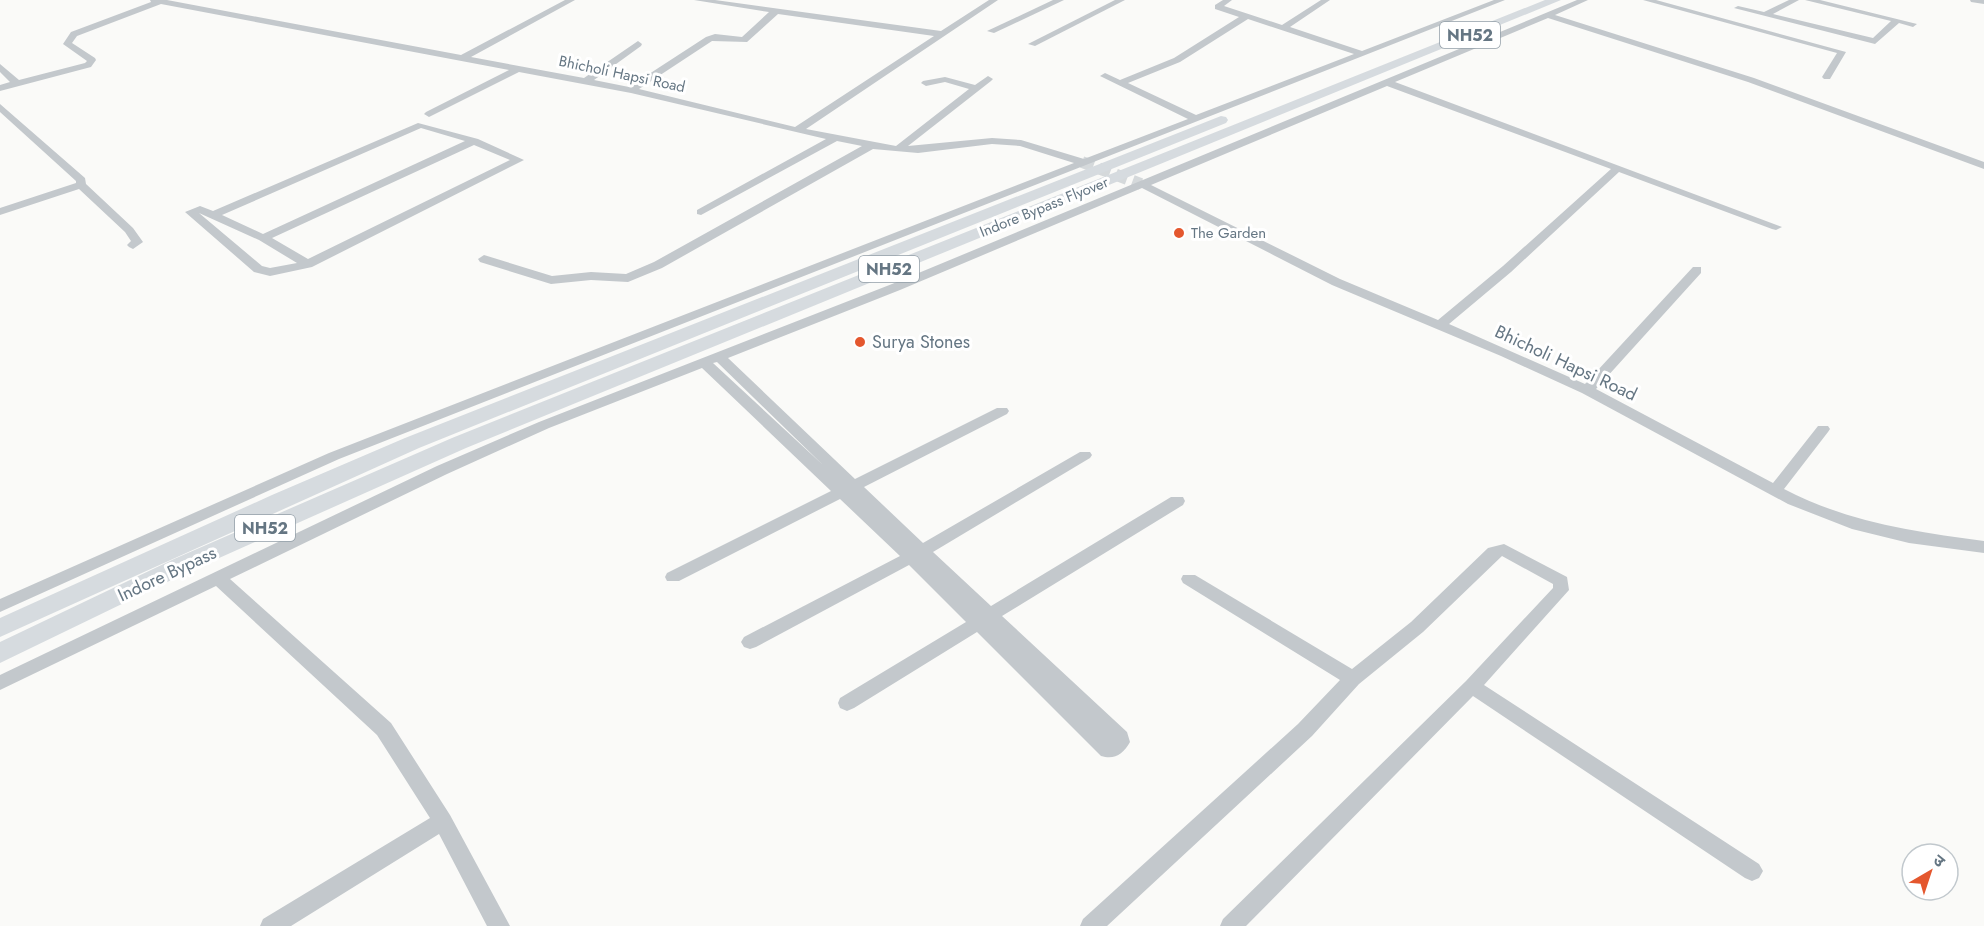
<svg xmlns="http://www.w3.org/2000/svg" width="1984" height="926" viewBox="0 0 1984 926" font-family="Jost,'Noto Sans Devanagari',sans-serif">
<rect width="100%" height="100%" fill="#fafaf8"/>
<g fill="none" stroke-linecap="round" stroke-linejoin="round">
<polyline stroke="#d5d9db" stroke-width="12" stroke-dasharray="12 6" stroke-linecap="butt" points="1082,162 1141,184"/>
<g fill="#c3c8cc" fill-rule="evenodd">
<path d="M 150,0 L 167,0 L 461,55 L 565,0 L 575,0 L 471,57 L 584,78 L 638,41 L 642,44 L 641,46 L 594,80 L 629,87 L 706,37 L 715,34 L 742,37 L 769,12 L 694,0 L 715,0 L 941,31 L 989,0 L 998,0 L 806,129 L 896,146 L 969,89 L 945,82 L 926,86 L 921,83 L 923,81 L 945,77 L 975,85 L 988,76 L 993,79 L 991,81 L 908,146 L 992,138 L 1021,140 L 1084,159 L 1188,119 L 1100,76 L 1105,73 L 1120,80 L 1174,58 L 1239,17 L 1215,9 L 1215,5 L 1223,0 L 1232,0 L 1224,6 L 1282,25 L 1321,0 L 1330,0 L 1290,27 L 1362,51 L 1494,0 L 1505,0 L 339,459 L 0,612 L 0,599 L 329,453 L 1074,163 L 1020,146 L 992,144 L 918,153 L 873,149 L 662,268 L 628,282 L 591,280 L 551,284 L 480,262 L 478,259 L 484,255 L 552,276 L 591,272 L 626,274 L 654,262 L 862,146 L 837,141 L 701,215 L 697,214 L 697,210 L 826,139 L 631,93 L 519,72 L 429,117 L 424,114 L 426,112 L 509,70 L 161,4 L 77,36 L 72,43 L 95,58 L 96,60 L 91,67 L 0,91 L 0,85 L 10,82 L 0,72 L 0,64 L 19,80 L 85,63 L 87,61 L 63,44 L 71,32 L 151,2 ZM 778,14 L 934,36 L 795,127 L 639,89 L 712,41 L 747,42 ZM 1248,19 L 1354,54 L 1196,115 L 1128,83 L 1180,62 Z"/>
<polygon points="1053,0 1064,0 994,33 987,31"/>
<polygon points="1115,0 1125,0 1035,46 1028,44"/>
<path d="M 1577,0 L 1588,0 L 1555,15 L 1754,78 L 1984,162 L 1984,169 L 1748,82 L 1548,18 L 1395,82 L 1782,227 L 1776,230 L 1772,229 L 1619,172 L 1511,272 L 1449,324 L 1585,384 L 1693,267 L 1701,267 L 1701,273 L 1596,389 L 1773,483 L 1818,426 L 1828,426 L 1830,429 L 1828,432 L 1784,489 C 1847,522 1915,532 1984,541 L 1984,553 L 1909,543 L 1852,529 L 1788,504 L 1582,393 L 1501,356 L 1332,285 L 1142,188 L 900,290 L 728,358 L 855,479 L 997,408 L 1007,408 L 1009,411 L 1007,414 L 864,487 L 923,543 L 1080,452 L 1090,452 L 1092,455 L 1090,458 L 933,552 L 991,606 L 1171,497 L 1183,497 L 1185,501 L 1183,505 L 1002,616 L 1127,732 L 1130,742 C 1123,754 1115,760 1101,756 L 977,632 L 854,708 L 847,711 L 840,708 L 838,703 L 840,698 L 966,622 L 909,565 L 756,647 L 750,649 L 744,647 L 741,642 L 744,637 L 900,556 L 840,499 L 679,581 L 667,581 L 665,577 L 667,573 L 831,491 L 702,368 L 549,428 L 447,474 L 230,579 L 391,723 L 450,815 L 510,926 L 487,926 L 439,834 L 291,926 L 260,926 L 263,919 L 430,818 L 377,735 L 216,586 L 0,690 L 0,675 L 437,466 L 539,422 L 892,284 ZM 1387,86 L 1611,169 L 1503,266 L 1438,320 L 1340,279 L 1151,185 ZM 717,362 L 823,465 L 713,363 Z"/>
<polygon points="1643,0 1656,0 1846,52 1830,79 1824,79 1822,77 1837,53"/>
<polygon points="1789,0 1799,0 1773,14 1873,38 1891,21 1805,0 1820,0 1917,24 1913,27 1899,23 1875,44 1734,8 1738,6 1764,12"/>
<polygon points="1970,0 1984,0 1984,4 1971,2"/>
<polygon points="0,104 85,178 86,184 133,228 143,242 133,249 129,247 127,245 131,241 125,232 79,189 0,215 0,208 76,183 76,181 0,112"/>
<path d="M 418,123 L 478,139 L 524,160 L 312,267 L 270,276 L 254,272 L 185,212 L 200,206 L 213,211 ZM 421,128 L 465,141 L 263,234 L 222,215 ZM 474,145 L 510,160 L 308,259 L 272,238 ZM 199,213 L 259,240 L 297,263 L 270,268 L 262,266 Z"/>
<polygon points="1504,544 1567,577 1569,590 1484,685 1759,864 1763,871 1759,878 1752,881 1745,878 1473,696 1246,926 1220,926 1223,919 1466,681 1553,588 1553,584 1502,556 1423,632 1359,684 1312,736 1107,926 1080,926 1083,919 1298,724 1340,680 1183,583 1181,579 1183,575 1195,575 1352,669 1411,622 1488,548"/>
</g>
<g fill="#d6dbdf" fill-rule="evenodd">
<polygon points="1545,0 1561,0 466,448 190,571 0,663 0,642 174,559 452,438"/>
<polygon points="1221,116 1226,117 1228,120 1226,123 419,448 0,637 0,618 272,495 405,438"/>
</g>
</g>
<g fill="#e4572e" stroke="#fff" stroke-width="2">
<circle cx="1179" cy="233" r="6"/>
<circle cx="860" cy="342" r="6"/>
</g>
<g text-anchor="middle" stroke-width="6" stroke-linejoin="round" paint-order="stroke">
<g font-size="15" fill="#657683" stroke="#fff">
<text transform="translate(622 74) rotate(12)" y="5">Bhicholi Hapsi Road</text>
<text transform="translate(1044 207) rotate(-22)" y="5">Indore Bypass Flyover</text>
</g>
<g font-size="15" fill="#657683" stroke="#fff" text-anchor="start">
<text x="1191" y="238">The Garden</text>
</g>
<g fill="#fff" stroke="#939fa8" stroke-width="1.5">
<rect x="1440" y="22" width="60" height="26" rx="4.5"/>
<rect x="859" y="256" width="60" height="26" rx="4.5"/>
<rect x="235" y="515" width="60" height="26" rx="4.5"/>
</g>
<g font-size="16" font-weight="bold" fill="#657683">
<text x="1470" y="41">NH52</text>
<text x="889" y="275">NH52</text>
<text x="265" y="534">NH52</text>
</g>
<g font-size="18" fill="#657683" stroke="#fff" text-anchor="start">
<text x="872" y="348">Surya Stones</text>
</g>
<g font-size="18" fill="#657683" stroke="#fff">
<text transform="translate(1566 363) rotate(25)" y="6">Bhicholi Hapsi Road</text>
<text transform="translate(167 574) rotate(-25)" y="6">Indore Bypass</text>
</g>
</g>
<g transform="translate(1930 872) rotate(39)"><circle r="28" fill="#ffffff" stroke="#c1c8cd" stroke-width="1.5"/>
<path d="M0-4.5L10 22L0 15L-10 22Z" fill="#e4572e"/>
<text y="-9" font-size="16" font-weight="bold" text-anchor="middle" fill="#657683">उ</text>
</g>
</svg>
